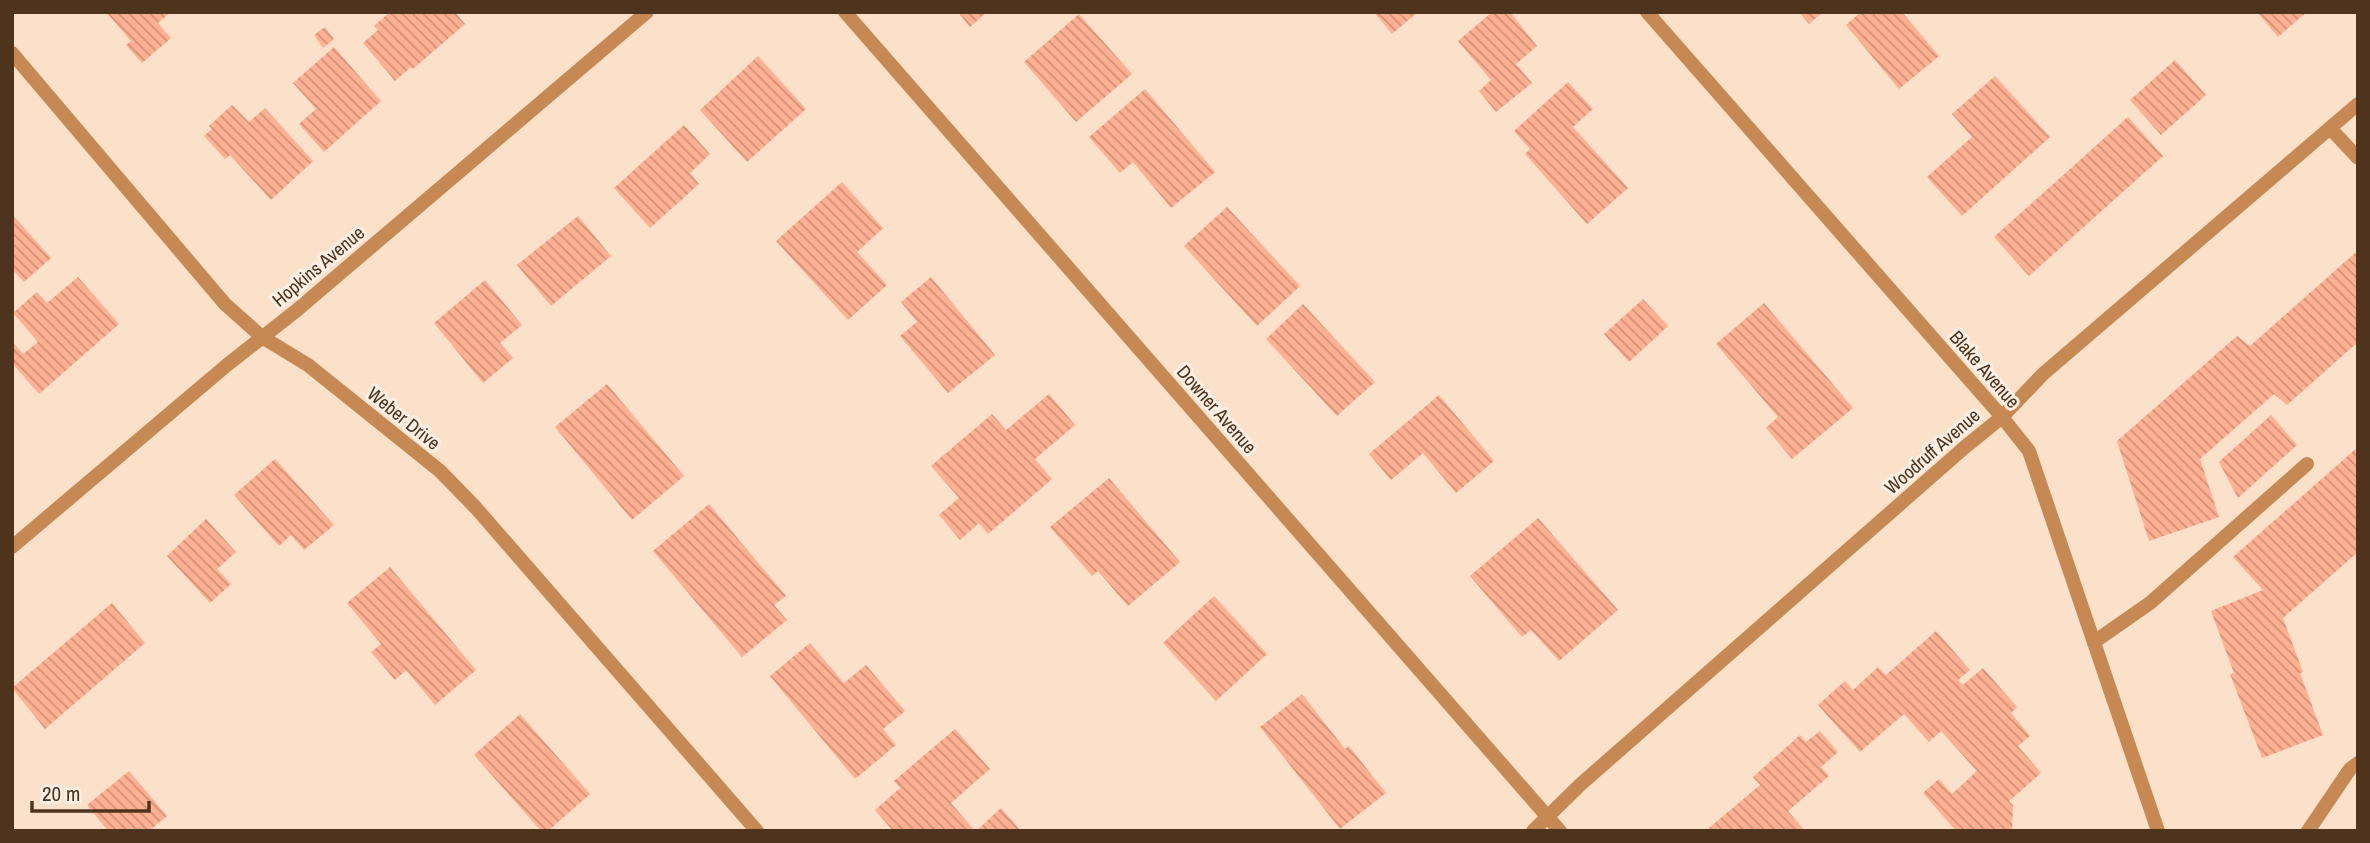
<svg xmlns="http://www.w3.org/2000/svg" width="2370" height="843" viewBox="0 0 2370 843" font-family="'Archivo Narrow',sans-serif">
<defs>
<pattern id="building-back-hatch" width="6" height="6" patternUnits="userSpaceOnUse" patternTransform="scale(1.75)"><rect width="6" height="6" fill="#ffb093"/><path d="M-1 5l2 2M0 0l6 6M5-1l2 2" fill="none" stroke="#d19077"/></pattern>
</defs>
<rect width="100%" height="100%" fill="#fbe0ca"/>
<g fill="url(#building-back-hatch)">
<polygon points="106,12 171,12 158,23 171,38 142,63 126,45 131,41"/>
<polygon points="390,12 455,12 465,24 413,69 411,67 395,81 363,43 378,30 374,26"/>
<polygon points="958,12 987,12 970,27"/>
<polygon points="1374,12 1418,12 1392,34"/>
<polygon points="1492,12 1510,12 1537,46 1516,64 1532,83 1496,112 1479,91 1491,80 1458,41"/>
<polygon points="1799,12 1823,12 1809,24"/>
<polygon points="1861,12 1902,12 1939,56 1899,89 1846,25"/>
<polygon points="2257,12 2307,12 2278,37"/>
<polygon points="1079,14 1132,74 1076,122 1024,62"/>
<polygon points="325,27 334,39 323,48 314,35"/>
<polygon points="334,47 381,101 324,152 299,124 316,109 293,83"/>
<polygon points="758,56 806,109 747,162 700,110"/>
<polygon points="2175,60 2206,95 2161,135 2130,100"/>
<polygon points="1995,76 2050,137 1962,216 1927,177 1972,137 1952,114"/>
<polygon points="1568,82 1593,109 1573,127 1628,188 1587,224 1525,154 1530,149 1514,131"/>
<polygon points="1145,89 1215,172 1171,208 1133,162 1120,173 1089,137"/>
<polygon points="232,105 249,122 265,108 313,161 271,200 230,155 225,159 204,136 212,129 209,126"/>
<polygon points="2128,117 2163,156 2029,276 1994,237"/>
<polygon points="684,125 710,154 690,173 699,184 650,228 614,188"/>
<polygon points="842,182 883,228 857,252 887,285 848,320 776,241"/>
<polygon points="1227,207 1300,286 1257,326 1184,246"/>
<polygon points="12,214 51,258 24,282 12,269"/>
<polygon points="578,216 611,256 551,306 517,265"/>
<polygon points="2355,253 2358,257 2358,342 2287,405 2274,394 2200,459 2219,517 2149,541 2117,441 2237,336 2250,346"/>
<polygon points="78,277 119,324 39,394 12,363 12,341 23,354 38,342 13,313 37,292 47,303"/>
<polygon points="931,277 995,355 948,393 900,336 917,322 901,302"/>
<polygon points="485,280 522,325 500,343 513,358 483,383 434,323"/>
<polygon points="1643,299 1668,326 1629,362 1604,334"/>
<polygon points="1764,303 1853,408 1792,459 1766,428 1778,417 1716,344"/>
<polygon points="1303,304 1375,382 1337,416 1266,339"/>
<polygon points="607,384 684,476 632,520 555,427"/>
<polygon points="1049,394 1075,425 1035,459 1052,479 988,534 979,523 960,540 939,515 959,498 931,466 992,414 1006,430"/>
<polygon points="1439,395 1494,461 1456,493 1423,453 1391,480 1369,454"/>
<polygon points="2271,415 2297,445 2238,498 2219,462"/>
<polygon points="2358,447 2358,552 2283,618 2303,672 2300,673 2323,735 2262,758 2230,674 2234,673 2211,611 2263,590 2233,557"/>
<polygon points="275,459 334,525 304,550 291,535 279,546 234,495"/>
<polygon points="1109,478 1180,562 1128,606 1098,571 1092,576 1050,527"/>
<polygon points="709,504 786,596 774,605 787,620 742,657 653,551"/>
<polygon points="1538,518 1618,610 1559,661 1531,630 1522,637 1470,576"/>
<polygon points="206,519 236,552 217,569 231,584 210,603 167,556"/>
<polygon points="390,567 476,670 435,705 406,670 395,680 371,652 381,644 347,603"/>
<polygon points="1214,596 1267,654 1216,701 1163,643"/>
<polygon points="112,603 145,643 45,729 12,688"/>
<polygon points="1936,631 1970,670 1958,680 1963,685 1983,668 2017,707 2011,713 2030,736 2018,746 2041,773 2009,801 2013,805 2012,831 1956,831 1923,793 1939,779 1952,794 1977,771 1941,731 1929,742 1904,714 1860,752 1818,705 1845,681 1853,690 1878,667 1886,675"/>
<polygon points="810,643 844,683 866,665 905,711 883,729 896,745 855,779 770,676"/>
<polygon points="1302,694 1345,749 1349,746 1386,793 1340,829 1260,727"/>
<polygon points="520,714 590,794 548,831 541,831 474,755"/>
<polygon points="955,729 990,769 951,803 975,831 893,831 875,810 900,788 894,781"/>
<polygon points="1820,731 1838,752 1821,767 1829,776 1788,811 1805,831 1711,831 1709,828 1760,785 1753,777 1800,735 1806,742"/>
<polygon points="129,771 167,816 149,831 108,831 87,805"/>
<polygon points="1001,808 1021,831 976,831"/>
</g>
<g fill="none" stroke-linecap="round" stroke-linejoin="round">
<g stroke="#c78953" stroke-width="14">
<polyline points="2330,128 2358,158"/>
<polyline points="2094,642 2150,603 2307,464"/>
<polyline points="2308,831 2350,769 2358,763"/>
</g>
<g stroke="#c78953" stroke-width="14">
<polyline points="845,12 1560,831"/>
<polyline points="1647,12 2002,417 2029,451 2158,831"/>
<polyline points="12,53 225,304 262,337 308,365 440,471 476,508 757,831"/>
<polyline points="12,547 227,365 297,310 647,12"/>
<polyline points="1533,831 1581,784 1965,447 2002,417 2043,374 2358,104"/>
</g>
</g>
<g text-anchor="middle" stroke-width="6" stroke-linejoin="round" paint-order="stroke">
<g font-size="19" fill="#4f341d" stroke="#fef0e5">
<text transform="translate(318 266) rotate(-40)" y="7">Hopkins Avenue</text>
<text transform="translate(1985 369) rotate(49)" y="7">Blake Avenue</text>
<text transform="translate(1217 409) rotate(49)" y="7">Downer Avenue</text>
<text transform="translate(404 418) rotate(39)" y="7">Weber Drive</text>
<text transform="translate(1932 451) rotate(-41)" y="7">Woodruff Avenue</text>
</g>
</g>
<rect width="2370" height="843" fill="none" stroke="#4f341d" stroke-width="28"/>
<path d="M32 801v10h117v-10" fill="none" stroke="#4f341d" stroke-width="3.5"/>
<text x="42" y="801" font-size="21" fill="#4f341d" stroke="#fef0e5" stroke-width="5" paint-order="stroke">20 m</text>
</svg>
